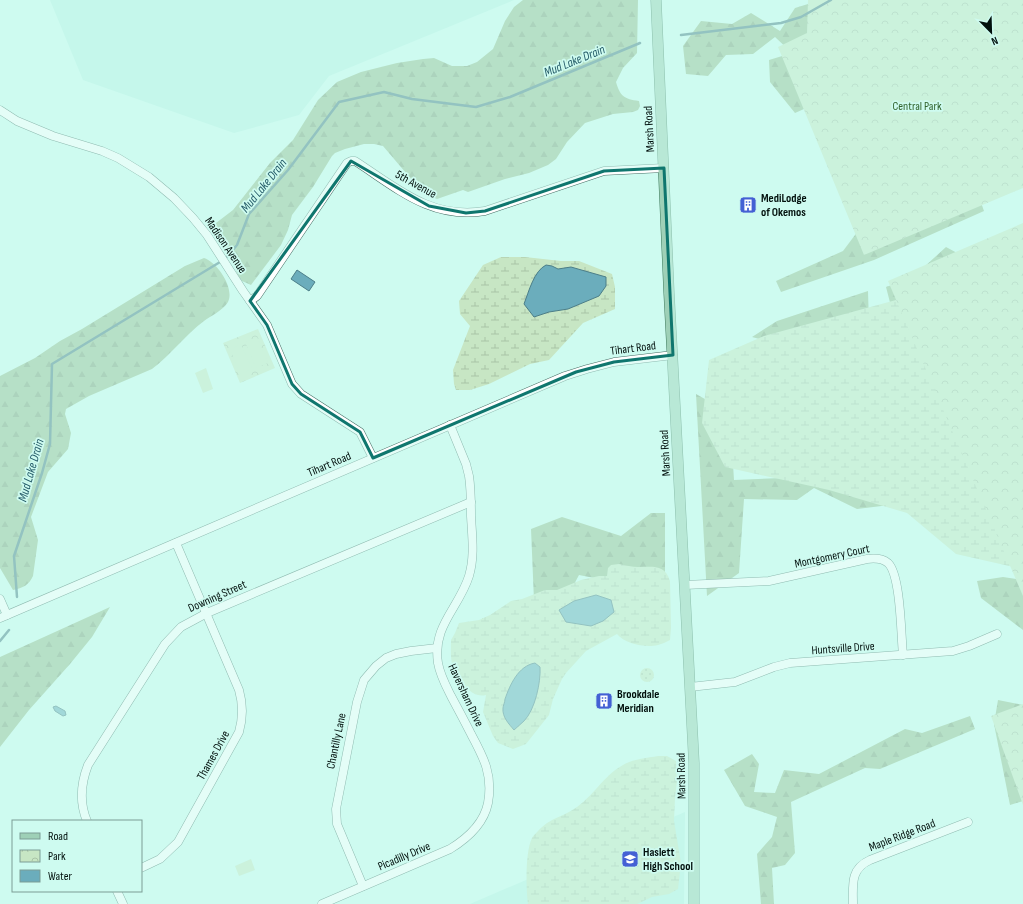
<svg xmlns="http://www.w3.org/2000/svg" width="1023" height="904" viewBox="0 0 1023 904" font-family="'Sofia Sans Condensed',sans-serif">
<defs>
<pattern id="grass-dots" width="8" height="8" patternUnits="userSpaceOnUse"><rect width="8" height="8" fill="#c7e6c4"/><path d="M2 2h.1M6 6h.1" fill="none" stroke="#a9c4a7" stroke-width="1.8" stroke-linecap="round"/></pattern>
<pattern id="forest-firs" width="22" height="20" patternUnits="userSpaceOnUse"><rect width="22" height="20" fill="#9abf95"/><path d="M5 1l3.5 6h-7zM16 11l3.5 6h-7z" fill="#83a37f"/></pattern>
<pattern id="wetland-marsh" width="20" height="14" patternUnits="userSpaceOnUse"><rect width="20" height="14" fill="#c7e6c4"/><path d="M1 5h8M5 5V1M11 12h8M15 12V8" fill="none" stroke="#a9c4a7"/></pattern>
<pattern id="park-crowns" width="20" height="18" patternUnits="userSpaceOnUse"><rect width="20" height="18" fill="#c7e6c4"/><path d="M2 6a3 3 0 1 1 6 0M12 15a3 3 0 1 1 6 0" fill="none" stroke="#a9c4a7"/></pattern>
</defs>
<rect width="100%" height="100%" fill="#cefbf0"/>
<g fill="#baf1e4">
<polygon points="50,0 514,0 329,76 299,115 234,133 83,80"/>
<polygon points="685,812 684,904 470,904 547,871"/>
</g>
<circle fill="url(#grass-dots)" cx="647" cy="675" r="7"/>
<g fill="url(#forest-firs)">
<path d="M 523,0 L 638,0 L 637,53 L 623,68 L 616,82 C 620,96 624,99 639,101 L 640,106 L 638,110 L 633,112 L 613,114 L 585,123 L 567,142 L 556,159 L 548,165 L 529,173 L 505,179 L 468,192 L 463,190 L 437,199 L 423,193 L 383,146 L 374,144 L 364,144 L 345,149 L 335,153 L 332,156 L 313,187 L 292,215 L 288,230 L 281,245 L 251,285 L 242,281 L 239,277 L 227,250 L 216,232 L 215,228 L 216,223 L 233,210 L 270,163 L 293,140 L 318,100 L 337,82 L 361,72 L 397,63 L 423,59 L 434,58 L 452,66 L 467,66 L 477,62 L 493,49 L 505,21 L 514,7 Z"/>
<polygon points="821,0 978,194 984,211 874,260 781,292 776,281 843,251 858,231 813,105 795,113 770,82 769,60 792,53 775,37 753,54 726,55 708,76 686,74 683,46 701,21 732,24 751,13 780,31 795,8"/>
<polygon points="946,247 972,261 898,504 857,509 814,488 797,500 744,499 739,573 707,596 696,394 712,403 731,433 734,480 807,477 793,348 752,337 777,321 868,291 869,324 894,318 886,287 912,278"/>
<path d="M 204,258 C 217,262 235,288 228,302 C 223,310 211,316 204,321 C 185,335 171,355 152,369 L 89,396 L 66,409 L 65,414 L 71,433 L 68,449 L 48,472 L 31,517 L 38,540 L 33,576 C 29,585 23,588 13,590 L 0,568 L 0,376 L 35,358 L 60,341 L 82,329 L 185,266 Z"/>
<polygon points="651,513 665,513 665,588 594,578 579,575 571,590 483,632 482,618 496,625 534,601 531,529 562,517 621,536"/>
<polygon points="1003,577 1023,580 1023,630 981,598 977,581"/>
<polygon points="110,607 92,637 70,664 29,710 0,747 0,657"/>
<polygon points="998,700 1023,705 1023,801 1010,805 994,724"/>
<polygon points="970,716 975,729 880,769 865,768 791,802 795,853 785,865 772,868 774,904 761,904 757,854 772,837 777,817 745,806 724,770 752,754 759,764 754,792 775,793 784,770 819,774 905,729 922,733"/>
</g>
<g fill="url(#wetland-marsh)">
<polygon points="501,257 525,257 561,261 579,261 612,274 615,287 615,309 583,323 549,360 530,364 489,384 470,390 456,390 454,384 453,370 470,326 460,314 459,301 483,265"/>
<polygon points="918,294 1023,569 956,554 907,513 829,490 725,467 702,423 709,360 764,336"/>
<path d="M 619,564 C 626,565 632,567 638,567 C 653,567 665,564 670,581 L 671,628 L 670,640 C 666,642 662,644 658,645 C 646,648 625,644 617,634 L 586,651 L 566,673 L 562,679 L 553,699 L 549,715 L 526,744 L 513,749 L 498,743 L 493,736 L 483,712 L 486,695 C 471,699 459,680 453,667 C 450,659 451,648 451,640 L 455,633 L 459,623 L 479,620 L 490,615 L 511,601 L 522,599 L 545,590 L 557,590 L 581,580 L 599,576 L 607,576 L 608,568 L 611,565 Z"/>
<path d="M 658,756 L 667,756 L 676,761 L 677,781 L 675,798 L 674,821 L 681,863 L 678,889 L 669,894 L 652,897 L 637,904 L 528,904 C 526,889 525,852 532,838 C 533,836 536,833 538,831 C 550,818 560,818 574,809 C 593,797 603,776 623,765 C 633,759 647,758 658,756 Z"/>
</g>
<g fill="url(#park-crowns)">
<polygon points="808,0 1023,0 1023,188 864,255 778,47 807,33"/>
<polygon points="1023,223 1023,596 888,281"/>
<polygon points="258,329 275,368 240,383 223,343"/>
<polygon points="1023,704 1023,805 991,716"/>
</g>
<g fill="#c7e6c4">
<polygon points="257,337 268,363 256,368 245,342"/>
<polygon points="241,344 252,369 240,374 230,349"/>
<polygon points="206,368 213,389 203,393 195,373"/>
<polygon points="251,859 255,870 239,876 235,866"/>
</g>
<g fill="#6badbc" stroke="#4c7e88">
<path d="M 546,265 L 552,266 L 558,269 L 571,267 L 606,277 L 606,286 L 599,296 L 568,309 L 549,312 L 534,317 L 524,304 C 529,291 534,271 546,265 Z"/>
<polygon points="297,270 315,282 309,291 291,279"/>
<polygon points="596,595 611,600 614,612 603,621 591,626 566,622 559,610 574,601"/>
<path d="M 535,663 L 540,667 C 541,682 535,710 524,721 C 521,724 517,727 514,730 C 509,724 502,717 503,708 C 503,706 505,702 505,699 C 510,685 518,666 535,663 Z"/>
<polygon points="56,706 65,711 66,715 63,716 55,711 53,707"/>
</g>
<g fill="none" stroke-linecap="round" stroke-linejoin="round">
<g stroke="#4c7e88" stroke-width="2.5">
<polyline points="681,35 781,23 801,17 831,0"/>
<polyline points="17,597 14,556 42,473 50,444 52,364 225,259 237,245 249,214 288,170 339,102 384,92 412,99 476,107 510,97 640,43"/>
<polyline points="0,641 9,630"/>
</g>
<g stroke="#456e65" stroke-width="9">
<g id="minor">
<polyline points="0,110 17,121 53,136 102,151 118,158 149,177 174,198 193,218 207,235 243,291 267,325 292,384 301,394 360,432 373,458"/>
<path d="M 250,301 L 257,296 L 347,163 L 351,161 L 355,161 C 397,188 431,220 485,211 L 604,171 L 664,168"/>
<path d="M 685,585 L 769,581 L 867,559 C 875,558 882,558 888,563 C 901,575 901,637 903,655"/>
<polyline points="0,599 7,615"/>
<polyline points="0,618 565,376 587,369 614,362 673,355"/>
<polyline points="690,687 735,682 774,667 790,663 953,651 969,646 997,634"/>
<path d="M 87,821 C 79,802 81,783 88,765 L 165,644 L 181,627 L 207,613 L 471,502"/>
<path d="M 141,868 L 160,859 L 178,842 L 239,732 C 243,718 243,704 239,690 L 176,543"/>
<polyline points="363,886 337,824 336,809 357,702 364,680 376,666 386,658 396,654 411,651 437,648"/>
<polyline points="117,891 123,904"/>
<path d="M 322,904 L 450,849 C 468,838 484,823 488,803 C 493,775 484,758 471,734 C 465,722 458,709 451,696 C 446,686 440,675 438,663 C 432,626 459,608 469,576 C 475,556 472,536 471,516 C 471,502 471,489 469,476 L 466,464 L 450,425"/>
<path d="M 853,904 C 853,885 850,869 870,860 L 968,822"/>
</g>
</g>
<g stroke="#3e795c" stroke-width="11">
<polyline id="major" points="656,0 669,293 694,763 694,904"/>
</g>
<use href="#minor" stroke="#fff" stroke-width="8"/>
<use href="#major" stroke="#9ed0b7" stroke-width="10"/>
</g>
<path d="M0 0H1023V904H0ZM 351,161 L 429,206 L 466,213 L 485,211 L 604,171 L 664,168 L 673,355 L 614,362 L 576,372 L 373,458 L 360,432 L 301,394 L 292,384 L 267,325 L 250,301 Z" fill="#cefbf0" fill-opacity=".55" fill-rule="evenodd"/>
<path fill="none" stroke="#0f766e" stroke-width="3" stroke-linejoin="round" d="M 351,161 L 429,206 L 466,213 L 485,211 L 604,171 L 664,168 L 673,355 L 614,362 L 576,372 L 373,458 L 360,432 L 301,394 L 292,384 L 267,325 L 250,301 Z"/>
<defs>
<g id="building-square" transform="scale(0.9)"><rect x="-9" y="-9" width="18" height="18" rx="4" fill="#4460d4" stroke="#cefbf0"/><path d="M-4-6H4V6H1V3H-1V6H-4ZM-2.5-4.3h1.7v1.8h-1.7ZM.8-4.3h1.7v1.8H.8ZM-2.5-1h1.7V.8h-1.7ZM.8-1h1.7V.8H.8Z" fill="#fff"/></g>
<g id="school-square" transform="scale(0.9)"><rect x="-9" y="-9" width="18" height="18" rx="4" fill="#4460d4" stroke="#cefbf0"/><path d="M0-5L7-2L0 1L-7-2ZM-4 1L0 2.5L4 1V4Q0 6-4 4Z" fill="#fff"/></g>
</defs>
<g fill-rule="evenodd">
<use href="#building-square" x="748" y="205"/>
<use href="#building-square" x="604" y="701"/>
<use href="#school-square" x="630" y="859"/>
</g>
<g text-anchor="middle" stroke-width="3.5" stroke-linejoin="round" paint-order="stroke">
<g font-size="12" fill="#30622c" stroke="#cefbf0">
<text x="917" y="110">Central Park</text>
</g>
<g font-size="12" fill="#02100d" stroke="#cefbf0">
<text transform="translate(649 129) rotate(-93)" y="4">Marsh Road</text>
<text transform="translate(416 184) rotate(29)" y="4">5th Avenue</text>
<text transform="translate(226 245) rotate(56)" y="4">Madison Avenue</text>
<text transform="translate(633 348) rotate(-7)" y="4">Tihart Road</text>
<text transform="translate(665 453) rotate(-93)" y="4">Marsh Road</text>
<text transform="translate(329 464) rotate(-23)" y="4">Tihart Road</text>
<text transform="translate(832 556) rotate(-12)" y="4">Montgomery Court</text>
<text transform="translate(217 596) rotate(-24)" y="4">Downing Street</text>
<text transform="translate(843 648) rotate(-4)" y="4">Huntsville Drive</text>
<text transform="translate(466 695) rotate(65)" y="4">Haversham Drive</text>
<text transform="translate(336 741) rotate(-78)" y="4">Chantilly Lane</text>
<text transform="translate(213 755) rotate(-61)" y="4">Thames Drive</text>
<text transform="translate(681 776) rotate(-91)" y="4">Marsh Road</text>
<text transform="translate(902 835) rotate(-21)" y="4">Maple Ridge Road</text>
<text transform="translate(404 856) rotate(-23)" y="4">Picadilly Drive</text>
</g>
<g font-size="12" font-weight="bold" fill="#02100d" stroke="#cefbf0" text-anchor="start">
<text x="761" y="202">MediLodge<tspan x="761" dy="14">of Okemos</tspan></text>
<text x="617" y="698">Brookdale<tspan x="617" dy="14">Meridian</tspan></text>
<text x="643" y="856">Haslett<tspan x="643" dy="14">High School</tspan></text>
</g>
<g font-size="13" font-style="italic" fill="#265c69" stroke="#cefbf0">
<text transform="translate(574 60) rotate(-22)" y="5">Mud Lake Drain</text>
<text transform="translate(263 185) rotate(-51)" y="5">Mud Lake Drain</text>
<text transform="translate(30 470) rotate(-74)" y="5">Mud Lake Drain</text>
</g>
</g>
<rect x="12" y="820" width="130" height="72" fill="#cefbf0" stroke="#7c9d95"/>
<rect x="20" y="833" width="20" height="6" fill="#9ed0b7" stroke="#7c9d95"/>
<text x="48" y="840" font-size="12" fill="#02100d">Road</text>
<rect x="20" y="850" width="20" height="12" fill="url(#park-crowns)" stroke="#7c9d95"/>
<text x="48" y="860" font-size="12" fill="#02100d">Park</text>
<rect x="20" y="870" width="20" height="12" fill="#6badbc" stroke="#7c9d95"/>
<text x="48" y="880" font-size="12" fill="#02100d">Water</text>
<g transform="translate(991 32) rotate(157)" stroke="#cefbf0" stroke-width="3" paint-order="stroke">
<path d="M0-3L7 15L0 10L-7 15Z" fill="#02100d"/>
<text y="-6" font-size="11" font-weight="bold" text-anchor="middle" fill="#02100d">N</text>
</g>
</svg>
